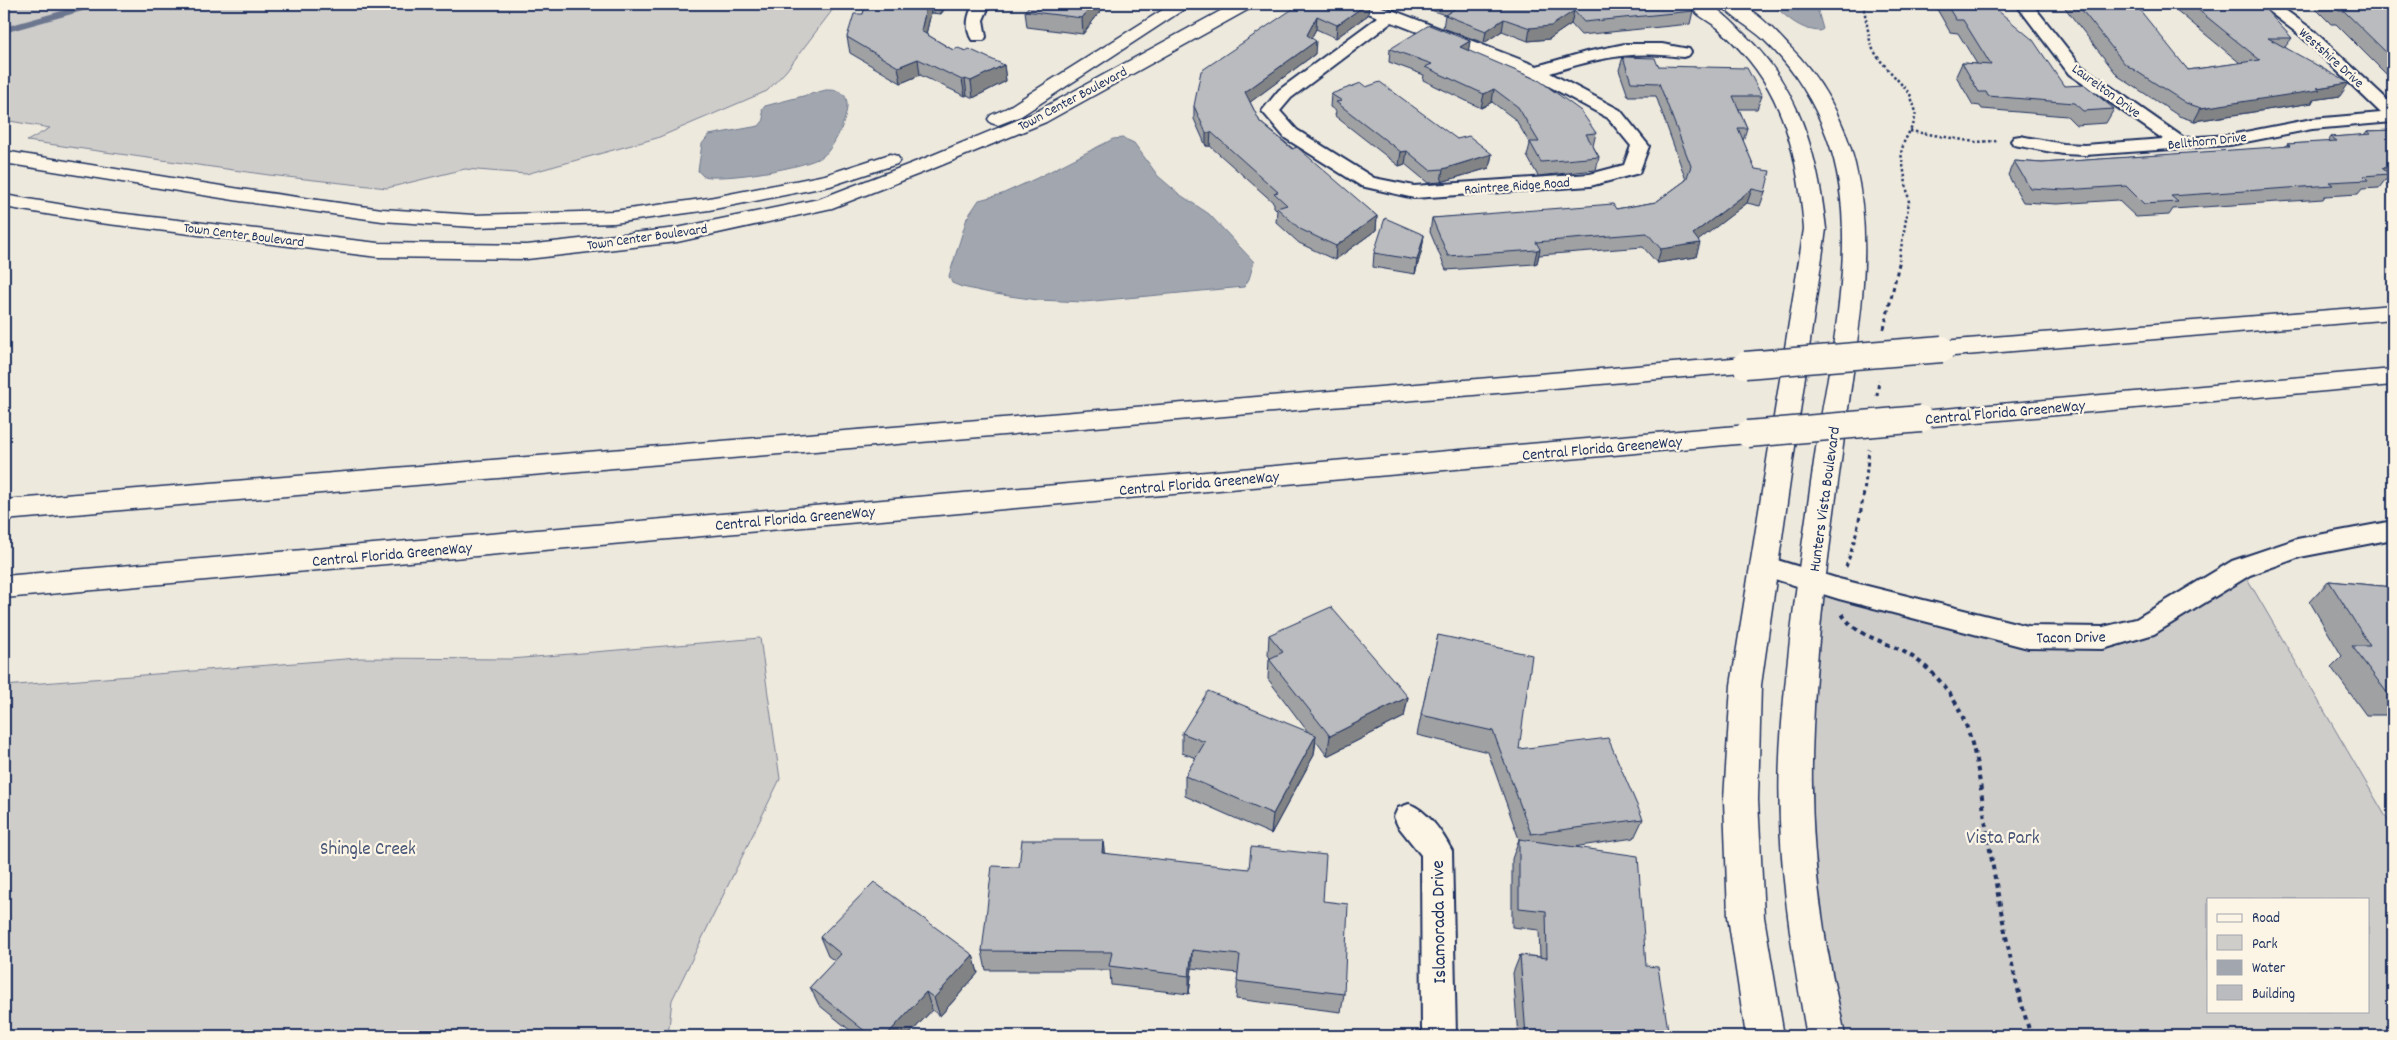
<svg xmlns="http://www.w3.org/2000/svg" width="2397" height="1040" viewBox="0 0 2397 1040" font-family="Dekko,sans-serif">
<rect width="100%" height="100%" fill="#eee9dd"/>
<filter id="ink" filterUnits="userSpaceOnUse"><feTurbulence type="fractalNoise" baseFrequency=".02" numOctaves="2"/><feDisplacementMap in="SourceGraphic" scale="10" xChannelSelector="R" yChannelSelector="G"/><feConvolveMatrix kernelMatrix="1 2 1 2 8 2 1 2 1" color-interpolation-filters="sRGB"/></filter>
<g filter="url(#ink)">
<g fill="#cfcdca" stroke="#757e94" fill-rule="evenodd">
<polygon points="4,4 837,4 786,71 767,91 657,138 526,174 465,169 387,188 269,175 27,141 50,128 4,120"/>
<path d="M 2241,568 L 2393,829 L 2393,1036 L 1826,1036 L 1803,908 L 1812,580 L 2028,637 L 2103,638 ZM 2208,899 L 2368,899 L 2368,1011 L 2208,1011 Z"/>
<polygon points="760,638 780,779 672,1000 668,1036 4,1036 4,686 358,658 511,659"/>
</g>
<g fill="#a2a7af" stroke="#6c778f">
<path d="M 1772,4 L 1816,4 L 1823,29 L 1820,31 C 1799,30 1787,17 1772,4 Z"/>
<path d="M 826,90 C 833,90 839,90 844,95 C 855,106 834,149 823,156 C 806,168 723,181 703,176 L 698,171 L 702,144 L 709,135 L 759,126 L 764,120 L 762,110 L 765,106 Z"/>
<polygon points="1123,138 1134,143 1158,176 1179,194 1209,214 1254,262 1249,279 1244,287 1084,302 1038,300 995,294 962,287 952,283 949,276 967,218 979,200 1002,194 1037,178 1113,139"/>
</g>
<g fill="none" stroke-linecap="round" stroke-linejoin="round">
<polyline stroke="#6c778f" stroke-width="5.5" points="4,30 97,4"/>
<g stroke="#1b2f5e" stroke-width="4">
<g id="street">
<path d="M 974,4 L 990,4 L 983,20 L 986,37 L 984,40 L 972,40 C 965,29 967,15 974,4 Z"/>
<path d="M 1351,4 L 1373,4 L 1397,12 L 1537,66 L 1586,52 L 1625,44 L 1662,44 L 1689,49 L 1691,52 L 1689,55 L 1683,57 C 1633,50 1597,58 1550,73 L 1620,110 L 1649,146 L 1639,173 L 1590,186 L 1414,198 L 1361,186 L 1285,138 L 1262,111 L 1279,90 L 1378,17 L 1353,7 ZM 1392,22 L 1530,76 L 1608,118 L 1631,146 L 1624,165 L 1590,174 L 1414,186 L 1374,178 L 1297,130 L 1280,111 L 1291,98 Z"/>
<polygon points="2016,4 2032,4 2081,66 2184,138 2230,135 2312,119 2381,113 2301,36 2259,4 2277,4 2313,30 2393,105 2393,122 2312,129 2230,145 2085,155 2063,154 2014,145 2011,141 2014,137 2020,136 2063,144 2085,145 2163,139 2069,74"/>
<polygon points="2393,521 2393,539 2300,557 2250,575 2154,634 2103,649 2028,648 1839,599 1755,573 1751,566 1755,559 1764,556 1839,579 2028,626 2103,627 2136,619 2232,561 2297,539"/>
<path d="M 1409,804 C 1427,810 1443,833 1452,851 L 1456,1036 L 1422,1036 L 1421,855 L 1398,826 L 1394,817 L 1398,808 Z"/>
</g>
</g>
<g stroke="#1b2f5e" stroke-width="3">
<g id="secondary">
<polygon points="1172,4 1192,4 1021,116 998,125 991,123 988,119 991,115 1007,108"/>
<polygon points="1233,4 1254,4 1251,8 1046,122 937,167 832,208 677,242 527,259 378,257 100,223 4,207 4,195 100,211 378,243 527,245 677,228 819,199 923,159 1032,114"/>
<path d="M 1689,4 C 1694,4 1703,2 1708,4 C 1718,7 1735,25 1743,33 C 1799,86 1818,155 1826,229 L 1761,685 L 1758,800 L 1764,917 L 1784,1036 L 1746,1036 L 1728,917 L 1724,800 L 1731,685 L 1804,229 C 1799,166 1787,101 1742,52 C 1735,44 1726,35 1718,28 C 1709,21 1694,14 1689,4 Z"/>
<path d="M 1721,4 C 1726,4 1732,3 1737,4 C 1752,6 1777,33 1788,45 C 1820,76 1845,120 1855,164 C 1875,247 1858,333 1847,416 C 1833,520 1817,625 1813,729 C 1810,793 1813,859 1823,922 C 1828,961 1838,998 1845,1036 L 1807,1036 C 1788,933 1773,829 1782,723 C 1789,631 1803,540 1816,448 C 1831,352 1862,231 1827,137 C 1813,99 1791,65 1762,38 C 1750,27 1730,17 1721,4 Z"/>
<polygon points="4,151 240,189 382,209 474,215 614,211 709,198 825,175 890,154 897,156 900,160 897,164 830,186 709,210 614,223 474,227 382,221 240,201 4,163"/>
</g>
</g>
<g stroke="#1b2f5e" stroke-width="3">
<g id="highway">
<polygon points="2393,305 2393,319 1942,357 1933,354 1930,349 1933,344 1942,341"/>
<polygon points="1745,357 1754,359 1757,365 1754,371 4,520 4,500"/>
<polygon points="2393,369 2393,385 1921,427 1912,425 1908,419 1912,413 1921,411"/>
<polygon points="1748,425 1757,428 1761,434 1757,440 1748,443 4,598 4,576"/>
</g>
</g>
<g stroke="#1b2f5e" stroke-width="2.5" stroke-dasharray="2.5 2.5" stroke-linecap="butt">
<polyline points="1863,4 1871,46 1879,59 1910,94 1916,112 1914,123 1904,142 1901,153 1909,202 1899,260"/>
<polyline points="1910,131 1975,142 1997,141"/>
</g>
<g stroke="#1b2f5e" stroke-width="3" stroke-dasharray="4 4" stroke-linecap="butt">
<polyline points="1884,329 1900,259"/>
<polyline points="1877,396 1879,380"/>
<path d="M 1846,567 C 1860,528 1865,490 1869,449"/>
</g>
<path stroke="#1b2f5e" stroke-width="4" stroke-dasharray="4.5 4.5" stroke-linecap="butt" d="M 1842,614 C 1857,637 1883,640 1906,653 C 1924,663 1940,679 1952,697 C 1979,739 1980,792 1988,839 C 2000,906 2011,972 2031,1036"/>
<use href="#street" fill="#fcf5e5" fill-rule="evenodd"/>
<use href="#secondary" fill="#fcf5e5" fill-rule="evenodd"/>
<use href="#highway" fill="#fcf5e5" fill-rule="evenodd"/>
<g stroke="#1b2f5e" stroke-width="29" stroke-linecap="butt">
<g id="highway-bridge">
<polyline points="1745,365 1942,349"/>
<polyline points="1748,434 1921,419"/>
</g>
</g>
<use href="#highway-bridge" stroke="#fcf5e5" stroke-width="26"/>
</g>
<g fill="#a0a1a3" stroke="#1b2f5e">
<polygon points="866,4 948,4 941,14 931,13 926,34 953,50 966,51 1004,65 1006,81 973,98 967,95 965,96 920,75 901,83 850,53 847,37 863,14"/>
<polygon points="1299,4 1369,4 1368,15 1336,38 1316,29 1311,38 1315,54 1250,102 1260,122 1377,216 1376,230 1335,260 1299,243 1276,222 1277,210 1274,207 1274,203 1210,146 1206,146 1194,119 1194,106"/>
<polygon points="1414,4 1685,4 1693,11 1690,24 1581,35 1571,24 1549,39 1528,41 1502,31 1484,43 1443,28 1445,15"/>
<polygon points="1934,4 1990,4 2064,86 2114,109 2106,123 2076,125 2067,116 1982,109 1980,106 1973,105 1956,76 1962,63 1977,64 1958,33 1950,32"/>
<polygon points="2062,4 2130,4 2188,70 2240,63 2169,4 2259,4 2292,38 2285,47 2340,96 2313,100 2312,103 2194,121 2179,116 2118,76"/>
<polygon points="2304,4 2384,4 2393,12 2393,81 2336,24 2331,24 2314,7 2307,7"/>
<polygon points="1102,9 1083,34 1027,27 1025,11"/>
<polygon points="1470,41 1468,51 1596,133 1593,146 1599,157 1596,170 1538,176 1527,156 1530,144 1516,120 1492,102 1481,108 1423,80 1424,75 1389,62 1390,49"/>
<polygon points="1623,57 1658,66 1762,96 1757,109 1739,109 1747,128 1743,141 1765,192 1760,206 1747,203 1698,240 1696,257 1657,263 1643,247 1539,255 1537,263 1534,264 1446,270 1430,232 1432,218 1616,209 1656,202 1686,180 1656,96 1628,96 1619,70"/>
<polygon points="1331,94 1457,139 1492,154 1489,168 1441,182 1428,183 1405,164 1399,166 1335,116 1336,111 1330,107"/>
<polygon points="2393,130 2393,180 2385,180 2379,188 2362,189 2358,194 2325,196 2323,199 2173,209 2169,215 2136,217 2118,200 2057,204 2023,202 2008,175 2014,161 2042,163 2285,147 2287,144 2328,142 2331,137 2364,135 2367,131"/>
<polygon points="1424,235 1422,249 1415,274 1373,267 1374,253"/>
<polygon points="2329,581 2393,587 2393,715 2366,715 2331,667 2342,656 2310,602"/>
<polygon points="1269,635 1408,697 1404,717 1327,756 1316,741 1314,755 1271,834 1185,796 1185,776 1196,758 1182,753 1182,733 1308,732 1268,679 1269,659 1270,658 1268,655"/>
<polygon points="1438,635 1519,749 1643,819 1634,838 1573,847 1646,966 1669,1036 1518,1036 1513,973 1520,955 1540,957 1539,930 1512,927 1512,859 1519,839 1488,752 1417,735"/>
<polygon points="1103,840 1104,853 1323,901 1344,994 1341,1012 1236,999 1238,973 1192,968 1189,994 1111,985 1110,970 986,970 982,951 1019,867"/>
<polygon points="820,937 973,955 978,973 940,1016 932,1010 908,1036 857,1036 819,1005 810,987 835,961 828,956"/>
</g>
<g fill="#828385" stroke="#1b2f5e">
<polygon points="927,4 929,4 931,13 923,47 921,31"/>
<polygon points="939,4 948,4 941,14"/>
<polygon points="1093,4 1102,4 1102,9 1083,34 1082,18"/>
<polygon points="1367,4 1369,4 1368,15 1336,38 1337,25"/>
<polygon points="1574,11 1571,24 1549,39 1528,41 1530,28"/>
<polygon points="1317,16 1316,29 1306,48 1307,35"/>
<polygon points="1504,19 1502,31 1484,43 1486,31"/>
<polygon points="1316,41 1315,54 1245,106 1245,92"/>
<polygon points="1470,41 1468,54 1460,47"/>
<polygon points="918,59 920,75 901,83 898,67"/>
<polygon points="1004,65 1006,81 973,98 971,81"/>
<polygon points="965,79 967,95 965,96 962,80"/>
<polygon points="2349,83 2340,96 2313,100 2312,103 2194,121 2201,108 2317,88"/>
<polygon points="1494,89 1492,102 1481,108 1484,94"/>
<polygon points="1211,132 1210,146 1206,146 1206,133"/>
<polygon points="1407,151 1405,164 1399,166 1401,152"/>
<polygon points="1492,154 1489,168 1441,182 1443,169"/>
<polygon points="2393,167 2388,174 2382,168"/>
<polygon points="1752,189 1747,203 1694,244 1700,243 1696,257 1657,263 1661,249 1693,234"/>
<polygon points="1377,216 1376,230 1335,260 1336,246"/>
<polygon points="1424,235 1422,249 1415,274 1417,260"/>
<polygon points="1540,249 1537,263 1534,264 1537,250"/>
<polygon points="1408,697 1404,717 1327,756 1330,736"/>
<polygon points="1316,735 1314,755 1271,834 1273,814"/>
<polygon points="1103,840 1105,859 1102,853"/>
<polygon points="1192,950 1192,968 1189,994 1189,976"/>
<polygon points="973,955 978,973 940,1016 934,998"/>
<polygon points="926,992 932,1010 908,1036 886,1036"/>
</g>
<g fill="#babbbe" stroke="#1b2f5e">
<polygon points="866,4 927,4 921,31 953,50 958,48 966,51 969,49 1004,65 971,81 965,79 962,80 918,59 898,67 847,37 854,14 863,14"/>
<polygon points="1031,4 1093,4 1082,18 1025,11"/>
<polygon points="1300,4 1367,4 1337,25 1317,16 1307,35 1316,41 1245,92 1260,122 1292,149 1297,147 1377,216 1336,246 1300,229 1277,208 1287,205 1274,193 1278,192 1211,132 1206,133 1194,106 1201,71"/>
<polygon points="1451,4 1685,4 1693,11 1584,22 1574,11 1551,26 1530,28 1504,19 1486,31 1445,15 1459,6"/>
<polygon points="1946,4 1990,4 2033,40 2064,86 2085,85 2114,109 2083,111 2074,103 1988,96 1986,92 1979,92 1962,63 1991,65 1963,20 1956,20"/>
<polygon points="2077,4 2130,4 2134,9 2139,9 2188,70 2260,60 2191,4 2259,4 2265,9 2292,38 2268,38 2349,83 2317,88 2320,90 2201,108 2186,103 2125,64"/>
<polygon points="2332,4 2384,4 2393,12 2393,59 2344,11 2339,11"/>
<polygon points="1429,25 1470,41 1460,47 1540,81 1581,111 1596,133 1586,134 1599,157 1541,162 1530,142 1539,142 1518,107 1494,89 1484,94 1425,67 1432,64 1390,49"/>
<polygon points="1623,57 1655,58 1658,66 1747,68 1762,96 1733,96 1747,128 1738,128 1755,169 1770,171 1765,192 1752,189 1693,234 1700,243 1661,249 1647,233 1536,242 1540,249 1537,250 1448,256 1432,218 1613,204 1616,209 1656,202 1686,180 1691,166 1659,83 1631,82"/>
<polygon points="1380,82 1457,139 1469,136 1492,154 1443,169 1430,170 1407,151 1401,152 1336,102 1342,101 1331,94 1361,83 1366,87"/>
<polygon points="2393,130 2393,167 2382,168 2389,174 2364,176 2368,180 2329,182 2333,185 2171,196 2178,202 2144,204 2126,186 2064,190 2030,188 2014,161 2042,163 2290,146 2287,144 2337,141 2331,137 2371,134 2367,131"/>
<polygon points="1385,218 1424,235 1417,260 1374,253"/>
<polygon points="2329,581 2393,587 2393,694 2388,694 2352,646 2370,646"/>
<polygon points="1331,607 1408,697 1330,736 1269,659 1283,652 1269,635"/>
<polygon points="1438,635 1532,655 1519,749 1608,738 1643,819 1531,834 1493,731 1421,715"/>
<polygon points="1208,691 1316,735 1273,814 1185,776 1205,742 1182,733"/>
<polygon points="1519,839 1638,856 1646,966 1658,967 1669,1036 1526,1036 1520,955 1547,958 1546,911 1519,908"/>
<polygon points="1022,840 1103,840 1102,853 1249,869 1251,847 1326,855 1323,901 1348,904 1344,994 1237,981 1240,955 1192,950 1189,976 1109,966 1112,952 982,951 992,866 1019,867"/>
<polygon points="874,882 973,955 934,998 926,992 886,1036 871,1036 810,987 841,954 820,937"/>
</g>
</g>
<g text-anchor="middle" stroke-width="4.5" stroke-linejoin="round" paint-order="stroke">
<g font-size="14" fill="#1b2f5e" stroke="#fcf5e5">
<text transform="translate(2332 57) rotate(42)" y="5">Westshire Drive</text>
<text transform="translate(2107 90) rotate(36)" y="5">Laurelton Drive</text>
<text transform="translate(1072 98) rotate(-28)" y="5">Town Center Boulevard</text>
<text transform="translate(2207 140) rotate(-6)" y="5">Bellthorn Drive</text>
<text transform="translate(1517 185) rotate(-4)" y="5">Raintree Ridge Road</text>
<text transform="translate(244 234) rotate(7)" y="5">Town Center Boulevard</text>
<text transform="translate(647 236) rotate(-8)" y="5">Town Center Boulevard</text>
</g>
<g font-size="16" fill="#1b2f5e" stroke="#fcf5e5">
<text transform="translate(2005 411) rotate(-5)" y="6">Central Florida GreeneWay</text>
<text transform="translate(1602 447) rotate(-5)" y="6">Central Florida GreeneWay</text>
<text transform="translate(1199 482) rotate(-5)" y="6">Central Florida GreeneWay</text>
<text transform="translate(1823 499) rotate(-82)" y="6">Hunters Vista Boulevard</text>
<text transform="translate(795 517) rotate(-5)" y="6">Central Florida GreeneWay</text>
<text transform="translate(392 553) rotate(-5)" y="6">Central Florida GreeneWay</text>
<text transform="translate(2071 636) rotate(-1)" y="6">Tacon Drive</text>
</g>
<g font-size="19" fill="#485679" stroke="#fcf5e5">
<text x="2003" y="843">Vista Park</text>
<text x="368" y="854">Shingle Creek</text>
</g>
<g font-size="19" fill="#1b2f5e" stroke="#fcf5e5">
<text transform="translate(1437 922) rotate(-91)" y="7">Islamorada Drive</text>
</g>
</g>
<rect width="2397" height="1040" fill="none" stroke="#fcf5e5" stroke-width="20"/>
<rect x="10" y="10" width="2377" height="1020" fill="none" stroke="#1b2f5e" stroke-width="2" filter="url(#ink)"/>
<rect x="2207" y="898" width="162" height="115" fill="#fcf5e5" stroke="#a2a6af"/>
<rect x="2217" y="914" width="25" height="8" fill="#fcf5e5" stroke="#a2a6af"/>
<text x="2252" y="922" font-size="15" fill="#1b2f5e">Road</text>
<rect x="2217" y="935" width="25" height="15" fill="#cfcdca" stroke="#a2a6af"/>
<text x="2252" y="948" font-size="15" fill="#1b2f5e">Park</text>
<rect x="2217" y="960" width="25" height="15" fill="#a2a7af" stroke="#a2a6af"/>
<text x="2252" y="972" font-size="15" fill="#1b2f5e">Water</text>
<rect x="2217" y="985" width="25" height="15" fill="#babbbe" stroke="#a2a6af"/>
<text x="2252" y="998" font-size="15" fill="#1b2f5e">Building</text>
</svg>
